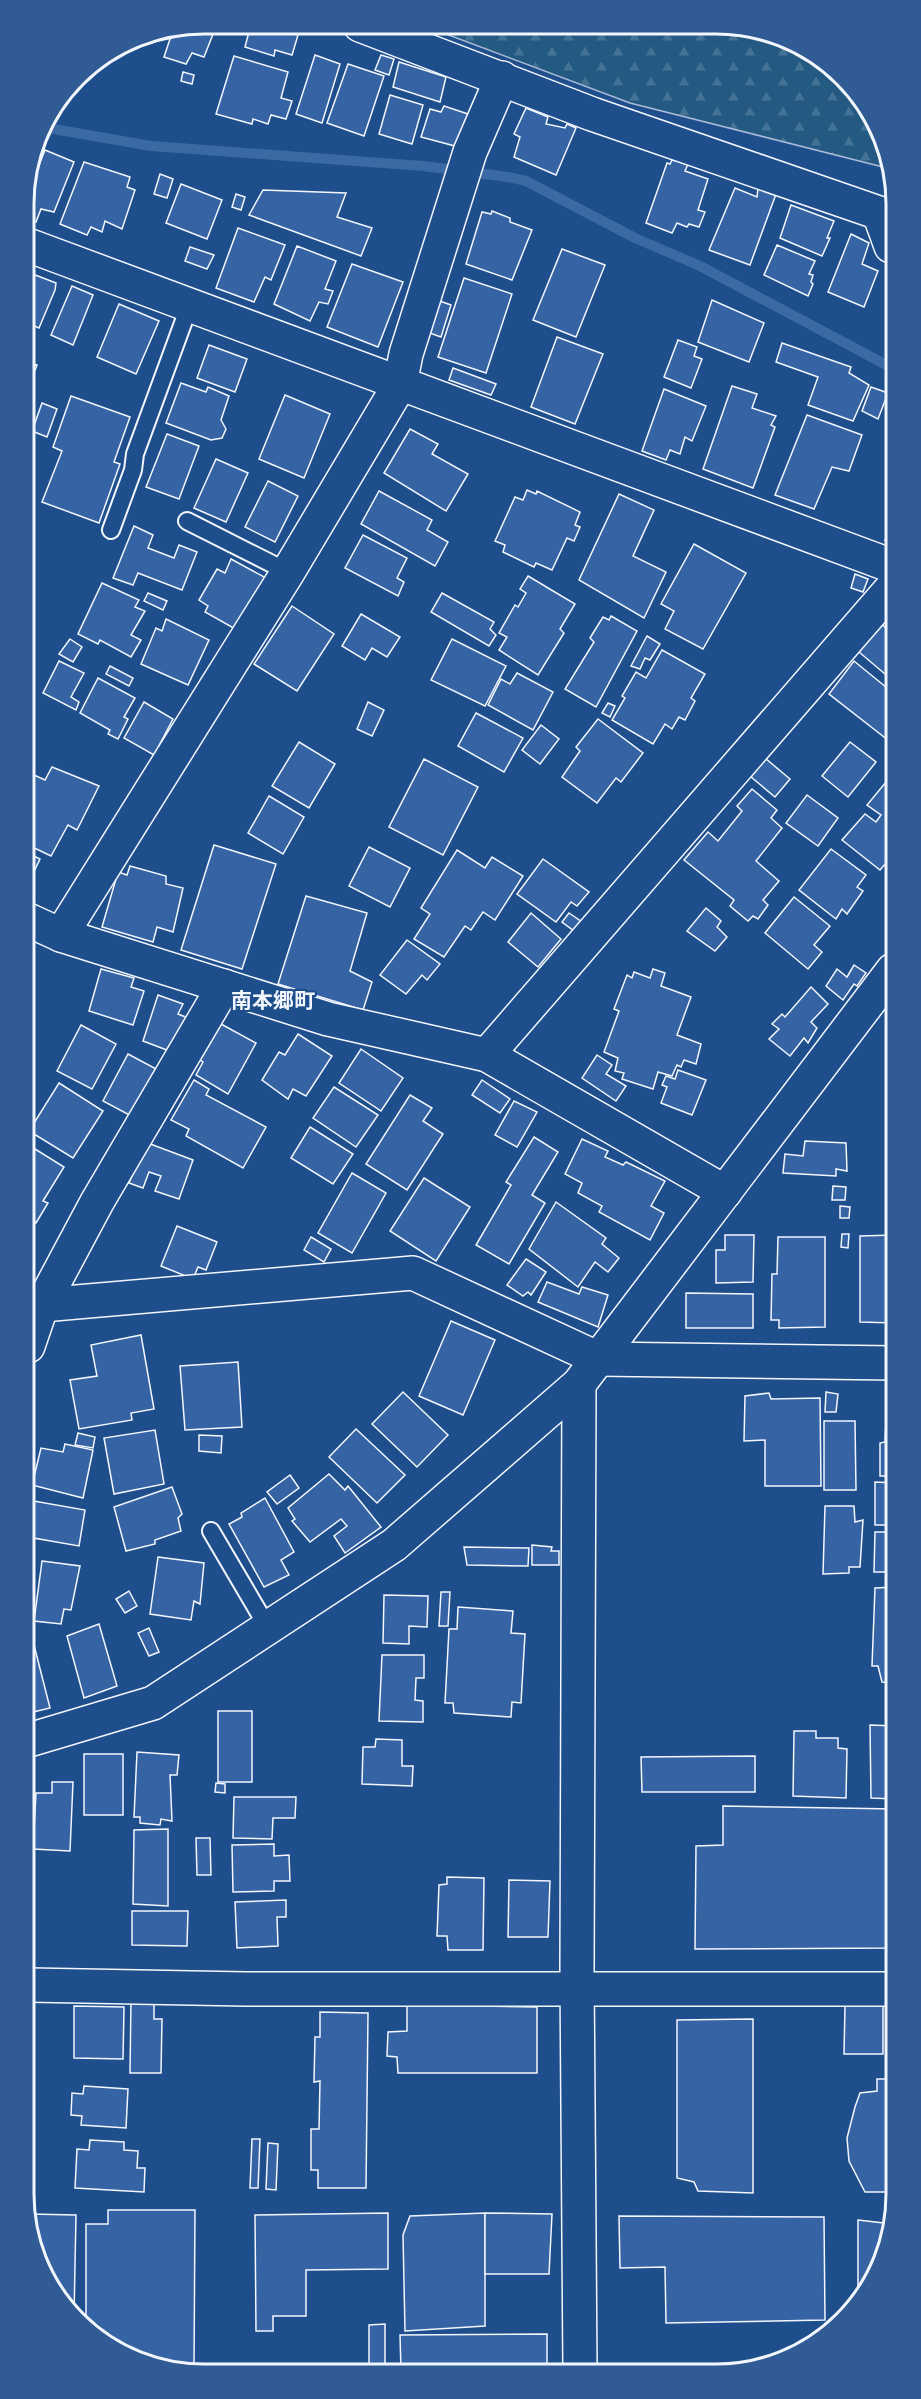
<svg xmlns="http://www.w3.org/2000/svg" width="921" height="2399" viewBox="0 0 921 2399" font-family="Cabin,'Noto Sans JP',sans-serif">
<defs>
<pattern id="forest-firs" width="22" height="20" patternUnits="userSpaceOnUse" patternTransform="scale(1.5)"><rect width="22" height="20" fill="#245a82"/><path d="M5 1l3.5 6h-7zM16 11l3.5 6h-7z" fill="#447295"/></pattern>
</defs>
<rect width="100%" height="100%" fill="#1f4e8c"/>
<polygon fill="url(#forest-firs)" stroke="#a8bbd7" stroke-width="1.5" points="422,25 751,27 796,43 844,77 891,158 891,169 630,103"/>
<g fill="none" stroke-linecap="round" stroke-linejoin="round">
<polyline stroke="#3b69a3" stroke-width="10" points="42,127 151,146 423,166 508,177 526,181 635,238 700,266 892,368"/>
</g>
<g fill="#3563a3" stroke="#f2f6ff" stroke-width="1.5">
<polygon points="205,24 217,24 204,57 192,53 186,64 164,57 173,30"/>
<polygon points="251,24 301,25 292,55 275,50 274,56 245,47"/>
<polygon points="142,36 138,47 127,43 136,38"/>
<polygon points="315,55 340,64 322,123 296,114"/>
<polygon points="381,55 394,59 389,75 375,70"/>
<polygon points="234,56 288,72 281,98 292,101 286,119 271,115 268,124 253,119 252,124 216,114"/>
<polygon points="399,62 446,77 440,102 393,87"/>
<polygon points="348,64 384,76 364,136 327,123"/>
<polygon points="183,72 194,75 192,84 181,81"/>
<polygon points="390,95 423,105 412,144 379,134"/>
<polygon points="444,106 468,114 455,146 421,137 430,109 441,112"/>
<polygon points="526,108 548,117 546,124 565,128 567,124 576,128 556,175 514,157 520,137 514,134"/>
<polygon points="45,150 74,162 54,212 41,209 36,222 24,217 24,203"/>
<polygon points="672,160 688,164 685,171 708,179 698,210 705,212 699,227 689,224 687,227 677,223 672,233 646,223 667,163 670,164"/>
<polygon points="84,162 130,177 127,187 135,190 122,229 105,221 102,232 91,227 87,235 60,224"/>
<polygon points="160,174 173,179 167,198 154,194"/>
<polygon points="181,184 222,200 207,239 166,223"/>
<polygon points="735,188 757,197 758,188 776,194 750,265 709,250"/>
<polygon points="263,190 346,193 337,217 372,228 361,256 249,215"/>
<polygon points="236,194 245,197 241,210 232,207"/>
<polygon points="791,205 834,221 827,238 830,238 822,256 780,238"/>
<polygon points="492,211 510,218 510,222 532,230 512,280 466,264 482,212 491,214"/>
<polygon points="238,228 285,245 271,280 265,277 254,302 216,288"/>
<polygon points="851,234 869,243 862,264 878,271 864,307 828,292"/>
<polygon points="777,245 815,261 809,274 813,275 811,282 813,284 808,296 764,275"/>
<polygon points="297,246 336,261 325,289 333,291 328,304 319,302 310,321 274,304"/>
<polygon points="190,247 214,255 207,269 185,261"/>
<polygon points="562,249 605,265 576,337 533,320"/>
<polygon points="352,264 403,282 378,347 327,327"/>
<polygon points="25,271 56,283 55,290 39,328 25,322"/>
<polygon points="464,278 512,294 486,373 438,357"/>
<polygon points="72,286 93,295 73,345 51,335"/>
<polygon points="437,300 451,305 441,337 427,332"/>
<polygon points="712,300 764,323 749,362 698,342"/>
<polygon points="119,304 159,321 136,374 97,357"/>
<polygon points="557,337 603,354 575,424 531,407"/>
<polygon points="678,340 697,347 694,356 702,359 691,388 664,377"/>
<polygon points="782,343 851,367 849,373 869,385 853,421 808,405 818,377 776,362"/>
<polygon points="209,345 247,359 235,392 197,378"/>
<polygon points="25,361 37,365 27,391 25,391"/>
<polygon points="453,368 496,384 491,395 449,380"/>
<polygon points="181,383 206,392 208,387 229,396 221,420 226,429 222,438 211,440 166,423"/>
<polygon points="732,386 757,394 752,408 776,416 771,425 775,427 753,488 703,469"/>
<polygon points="871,387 888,393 878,419 862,411"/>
<polygon points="664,389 706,406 692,441 685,437 680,454 670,450 666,460 642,451"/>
<polygon points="285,395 330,414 304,478 259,459"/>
<polygon points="71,396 130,417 114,462 120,464 99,523 42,502 62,451 53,447"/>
<polygon points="42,403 57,409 47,437 32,431"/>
<polygon points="807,415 862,435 849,471 832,467 814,509 775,495"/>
<polygon points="410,429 438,444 432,454 468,474 446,511 384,473"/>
<polygon points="167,434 199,446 179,499 146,487"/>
<polygon points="25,438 33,442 25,460"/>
<polygon points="216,459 248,473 226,522 194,508"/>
<polygon points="268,481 298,496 275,542 245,527"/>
<polygon points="527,490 536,494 537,491 580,512 575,525 580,527 574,541 567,538 552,570 536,563 534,567 503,552 505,545 495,541 515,497 523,500"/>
<polygon points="379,491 432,520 427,530 448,542 435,566 361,524"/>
<polygon points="619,494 654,510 633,556 666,572 644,618 579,580"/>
<polygon points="892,522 892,543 885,540"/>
<polygon points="134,526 153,535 148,548 174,558 179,545 197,552 182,590 138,573 133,585 113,578"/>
<polygon points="363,535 407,558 397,578 404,582 398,596 345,568"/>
<polygon points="694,544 746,573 703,649 665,629 674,611 661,604"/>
<polygon points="231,559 266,578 237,630 205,612 208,606 199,600 217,569 225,573"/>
<polygon points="855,574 868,579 863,592 851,588"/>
<polygon points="528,576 575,604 560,629 564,633 538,675 499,650 507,637 499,633 515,605 518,607 526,593 520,589"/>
<polygon points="102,583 139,600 135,607 145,611 131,635 141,640 131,657 100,640 98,644 78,634"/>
<polygon points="148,593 167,601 163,610 144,601"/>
<polygon points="442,593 494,622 490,629 496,635 489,646 431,612"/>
<polygon points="292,606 334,634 297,691 254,664"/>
<polygon points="361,614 400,637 387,657 372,648 365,660 342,646"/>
<polygon points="611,616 637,631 596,707 565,689 594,642 590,638 603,617 609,620"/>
<polygon points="166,619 209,640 188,685 141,664 156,628 162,631"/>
<polygon points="881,624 892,633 892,680 859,652"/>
<polygon points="647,636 660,644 650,660 645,658 640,669 631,666"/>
<polygon points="70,639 82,647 73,662 59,654"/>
<polygon points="452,639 506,666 485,706 431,680"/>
<polygon points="662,650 705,674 691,698 695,701 685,720 679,717 672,729 665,724 653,744 612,720 625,698 622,696 636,672 646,678"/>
<polygon points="59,661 84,673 71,697 79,702 76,710 43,693"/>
<polygon points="854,661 892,692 893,744 829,694"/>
<polygon points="110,666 133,678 129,686 106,674"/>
<polygon points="517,673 553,692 533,730 488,705 501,679 510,684"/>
<polygon points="98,678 135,698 124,717 128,719 118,739 108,734 110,730 80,713"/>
<polygon points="144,702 173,719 154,755 124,738"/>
<polygon points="368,702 384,710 372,736 357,729"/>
<polygon points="608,703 615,706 610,717 602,713"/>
<polygon points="476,713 523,738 504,772 458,746"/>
<polygon points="598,719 643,753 621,782 616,778 597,803 562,777 580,751 576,747"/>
<polygon points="541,725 559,739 540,764 522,750"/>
<polygon points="299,742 335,764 309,808 272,786"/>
<polygon points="850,742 876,762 848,797 822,776"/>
<polygon points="765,758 790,779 775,797 751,777"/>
<polygon points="424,759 478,787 443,855 389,827"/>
<polygon points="52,767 99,786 77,830 68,825 51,856 26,844 26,793 34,775 45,780"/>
<polygon points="891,776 893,777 893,855 880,870 842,840 865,814 876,822 881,815 867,805"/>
<polygon points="752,789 777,810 771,818 782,828 756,861 779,881 763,900 768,905 758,919 753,916 748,921 730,906 734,900 684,860 708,832 718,841 742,811 737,806"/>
<polygon points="807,795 838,818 818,846 786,823"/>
<polygon points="269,796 304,817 283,854 248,833"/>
<polygon points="214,845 276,864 242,969 181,950"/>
<polygon points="369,847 410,868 390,907 349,886"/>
<polygon points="831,849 866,875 857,887 863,891 847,914 842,909 836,919 799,890"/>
<polygon points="457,850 485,868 492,857 523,876 495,920 483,912 471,930 465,926 444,957 414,939 430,914 421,908"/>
<polygon points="26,852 40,859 26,888"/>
<polygon points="543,859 589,892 577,906 571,902 556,922 517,894"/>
<polygon points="130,866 166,876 166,884 183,888 173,932 157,927 153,942 102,927 118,872 127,875"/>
<polygon points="306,896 367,913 350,971 372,982 363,1010 278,984"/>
<polygon points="794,897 830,926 814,945 822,952 808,969 765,933"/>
<polygon points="706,908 721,921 717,927 727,937 715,951 687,931"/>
<polygon points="531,913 561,939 538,967 508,942"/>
<polygon points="569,913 582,922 574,931 562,922"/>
<polygon points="407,940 440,964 427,980 422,975 406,994 380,975"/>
<polygon points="854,965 866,973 857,986 854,984 843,1000 826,986 837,969 847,977"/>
<polygon points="101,969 134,978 131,987 144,991 133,1025 89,1011"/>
<polygon points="653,969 665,973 661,986 691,997 677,1035 701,1044 696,1064 684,1060 681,1067 677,1065 672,1076 658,1072 653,1089 622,1079 624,1073 615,1071 618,1058 604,1052 619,1011 614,1009 627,975 632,978 634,972 650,978"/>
<polygon points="811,987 828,1004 811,1022 817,1028 808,1043 804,1038 790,1056 769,1039 779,1029 772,1024 782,1014 785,1017"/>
<polygon points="158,995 183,1004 178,1014 188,1018 172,1052 143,1041"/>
<polygon points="221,1024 256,1043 228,1094 196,1075 203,1062 200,1060"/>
<polygon points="81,1025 116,1044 92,1089 57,1071"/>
<polygon points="298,1034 332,1056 306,1096 293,1089 288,1099 262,1080 279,1052 285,1055"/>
<polygon points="361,1049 403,1078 381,1111 339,1083"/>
<polygon points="128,1054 160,1071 135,1118 103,1101"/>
<polygon points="597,1055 612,1065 606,1074 626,1086 616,1101 582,1078"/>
<polygon points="678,1070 706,1080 692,1115 661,1103 667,1087 662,1085 666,1076 675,1079"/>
<polygon points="194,1080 209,1089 206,1095 266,1127 243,1168 186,1136 189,1129 171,1120"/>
<polygon points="482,1080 510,1099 500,1113 472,1095"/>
<polygon points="59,1083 103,1111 73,1158 29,1131"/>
<polygon points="334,1087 378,1115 356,1147 313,1118"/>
<polygon points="410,1095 432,1108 423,1121 443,1134 407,1190 366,1164"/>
<polygon points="514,1101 537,1112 517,1147 495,1135"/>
<polygon points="310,1127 353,1154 333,1184 291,1158"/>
<polygon points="534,1137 558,1152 532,1195 545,1203 509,1264 476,1245 511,1185 506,1182"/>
<polygon points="582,1139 608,1151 605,1157 623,1165 626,1162 665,1181 651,1206 664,1213 650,1240 599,1212 602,1206 578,1193 582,1183 565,1174"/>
<polygon points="805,1141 846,1143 847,1171 836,1169 836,1176 783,1173 785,1154 803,1156"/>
<polygon points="145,1142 193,1160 179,1199 155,1191 161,1176 149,1172 143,1188 129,1183"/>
<polygon points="27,1144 64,1167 43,1201 48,1203 36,1223 27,1218"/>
<polygon points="352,1173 386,1193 352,1253 318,1233"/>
<polygon points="424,1178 470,1207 436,1261 390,1231"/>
<polygon points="833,1186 846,1187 845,1200 832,1200"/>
<polygon points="556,1202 606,1238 602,1244 619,1258 608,1272 595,1262 578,1287 529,1249"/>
<polygon points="840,1206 850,1207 849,1218 840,1218"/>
<polygon points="177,1226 217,1242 206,1270 198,1267 193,1279 161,1266"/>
<polygon points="842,1234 849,1234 848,1248 841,1247"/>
<polygon points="725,1235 754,1235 753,1282 716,1283 716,1250 725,1250"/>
<polygon points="894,1235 894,1323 860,1322 860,1236"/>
<polygon points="311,1237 331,1249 324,1262 304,1250"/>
<polygon points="778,1237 825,1237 825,1327 779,1328 779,1320 771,1320 772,1274 777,1274"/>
<polygon points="526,1259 546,1272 531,1295 528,1292 523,1296 507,1285"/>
<polygon points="547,1282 579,1294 582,1287 608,1295 598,1327 538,1302"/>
<polygon points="686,1293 753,1294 753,1328 686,1328"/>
<polygon points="451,1321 495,1340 463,1415 419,1396"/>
<polygon points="141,1335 154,1409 131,1413 132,1420 79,1429 70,1380 97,1376 91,1345"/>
<polygon points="238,1362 242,1427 185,1430 180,1366"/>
<polygon points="403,1392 448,1435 417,1467 372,1424"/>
<polygon points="826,1392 838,1394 836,1412 825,1412"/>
<polygon points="769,1393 771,1399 820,1398 821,1486 765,1486 765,1440 744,1441 745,1396"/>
<polygon points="824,1421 855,1421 856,1490 824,1490"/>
<polygon points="886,1421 894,1421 895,1476 880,1476 880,1443 885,1442"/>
<polygon points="356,1429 405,1475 377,1503 329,1457"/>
<polygon points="155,1430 164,1484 114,1494 104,1438"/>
<polygon points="78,1433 95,1437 93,1448 75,1445"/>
<polygon points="199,1435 222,1436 221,1453 199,1451"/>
<polygon points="65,1444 93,1450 83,1498 32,1485 41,1448 63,1452"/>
<polygon points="329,1474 345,1490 348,1486 381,1527 345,1553 334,1536 347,1526 341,1519 310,1542 292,1521 295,1519 288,1508"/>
<polygon points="290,1475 299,1488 277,1504 267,1492"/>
<polygon points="875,1482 895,1483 895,1525 875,1525"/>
<polygon points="172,1487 182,1514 178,1518 181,1531 155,1540 155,1544 126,1551 114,1507"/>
<polygon points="265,1498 294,1552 281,1560 289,1575 264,1587 229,1524 242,1517 241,1513"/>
<polygon points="28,1500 85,1510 79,1546 28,1537"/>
<polygon points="825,1506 854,1506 855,1522 863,1520 860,1567 849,1567 849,1573 823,1574"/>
<polygon points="875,1532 895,1532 895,1572 874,1572"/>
<polygon points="532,1545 552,1547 551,1551 559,1551 559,1565 532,1565"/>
<polygon points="464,1547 529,1548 528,1566 467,1565"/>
<polygon points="158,1557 204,1563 200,1604 194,1601 191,1620 150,1614"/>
<polygon points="42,1561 80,1566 71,1610 64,1609 61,1624 34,1621"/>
<polygon points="895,1587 895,1683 882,1682 878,1666 872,1666 875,1588"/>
<polygon points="129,1591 137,1606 125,1613 116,1599"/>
<polygon points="441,1592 450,1592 448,1626 439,1626"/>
<polygon points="384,1595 428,1596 427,1627 409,1626 409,1644 383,1643"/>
<polygon points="458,1607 513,1611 511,1633 525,1634 521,1703 512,1702 511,1717 454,1713 453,1703 445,1703 449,1629 457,1629"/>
<polygon points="99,1624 117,1686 84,1698 67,1636"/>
<polygon points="149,1628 159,1652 149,1656 138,1633"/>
<polygon points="34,1645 50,1708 29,1713 28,1646"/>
<polygon points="382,1655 424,1655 424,1678 416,1678 415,1700 423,1701 423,1722 379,1721"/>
<rect x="218" y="1711" width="34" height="71"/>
<polygon points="870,1725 895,1726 895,1799 871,1798"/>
<polygon points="794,1731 816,1731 816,1738 838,1738 838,1748 847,1749 846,1798 793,1796"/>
<polygon points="376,1739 402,1740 402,1766 413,1766 412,1786 362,1784 363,1747 375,1747"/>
<polygon points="137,1752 179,1755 177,1775 170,1775 172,1821 161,1819 160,1825 140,1823 140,1817 134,1817"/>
<rect x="84" y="1754" width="39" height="61"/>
<polygon points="755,1756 755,1792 642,1792 641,1757"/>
<polygon points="52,1782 73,1782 70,1851 33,1849 36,1793 52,1793"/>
<polygon points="216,1783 225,1784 225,1793 215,1792"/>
<polygon points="234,1797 296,1797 295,1818 273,1818 272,1839 233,1838"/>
<polygon points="723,1806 896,1809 896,1948 695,1949 696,1846 723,1845"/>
<polygon points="168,1829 168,1906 133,1904 134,1830"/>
<polygon points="196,1838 210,1838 211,1875 197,1875"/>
<polygon points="274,1844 274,1856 289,1855 290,1881 274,1881 274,1891 233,1892 232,1845"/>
<polygon points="447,1877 484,1878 483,1950 448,1950 447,1936 437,1936 439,1885 447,1884"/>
<polygon points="509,1880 550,1881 548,1937 508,1937"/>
<polygon points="286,1900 286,1917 277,1917 278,1946 237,1948 235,1902"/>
<polygon points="132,1911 188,1911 187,1946 132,1945"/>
<polygon points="131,2000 154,2000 154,2019 162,2019 161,2073 130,2073"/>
<polygon points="407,2005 537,2007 537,2073 398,2073 397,2057 387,2056 388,2032 407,2031"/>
<polygon points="74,2006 124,2007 123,2059 74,2058"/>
<polygon points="845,2006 883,2006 883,2054 844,2054"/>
<polygon points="320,2012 368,2013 366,2188 318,2188 318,2170 311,2170 311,2129 319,2129 320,2081 314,2082 315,2037 320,2037"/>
<polygon points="753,2019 753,2193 698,2191 694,2182 677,2178 677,2020"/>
<polygon points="877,2079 888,2079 888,2091 896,2091 897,2192 865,2192 849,2161 847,2138 855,2107 860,2093 877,2091"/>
<polygon points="84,2086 128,2089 126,2128 81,2125 82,2116 71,2115 72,2093 83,2094"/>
<polygon points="252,2139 260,2139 258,2188 250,2188"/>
<polygon points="90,2140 124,2142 124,2150 138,2151 137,2168 145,2168 144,2192 75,2188 77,2149 89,2150"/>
<polygon points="268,2143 278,2144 276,2190 266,2189"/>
<polygon points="108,2210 195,2210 194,2371 170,2372 125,2356 86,2328 86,2224 108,2224"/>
<polygon points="388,2213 388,2269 306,2270 306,2316 273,2316 273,2331 256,2331 255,2215"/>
<polygon points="485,2213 485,2326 405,2331 403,2235 410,2216"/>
<polygon points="485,2213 552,2214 549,2274 485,2274"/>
<polygon points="30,2214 76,2215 74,2317 30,2241"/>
<polygon points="619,2216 824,2217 825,2320 666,2323 665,2267 620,2268"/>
<polygon points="858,2220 892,2224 883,2263 858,2303"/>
<polygon points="385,2324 385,2366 369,2367 369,2325"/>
<polygon points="547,2334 547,2370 401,2371 400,2335"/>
</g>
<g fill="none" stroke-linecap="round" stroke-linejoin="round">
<g stroke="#f2f6ff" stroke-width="20">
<g id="lane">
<polyline points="187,521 288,572"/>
<polyline points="111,530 133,470 135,454 190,304"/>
<polyline points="211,1531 268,1628"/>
</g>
</g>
<g stroke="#f2f6ff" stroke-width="36">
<g id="street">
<polyline points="360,25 592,114 879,213 891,246"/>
<polyline points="26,919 61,935 328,1019 487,1055 725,1192"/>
<polyline points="61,935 288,572 400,384 406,354 470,152 502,78"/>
<polyline points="487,1055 892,588"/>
<polyline points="27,1302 42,1305 413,1273 599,1359 894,1363"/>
<polyline points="28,1346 42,1305 97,1202 224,986"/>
<polyline points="29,1740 153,1703 394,1545 579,1384 893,970"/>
<polyline points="29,1985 246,1989 896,1989"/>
</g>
</g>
<g stroke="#f2f6ff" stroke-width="36">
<g id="secondary">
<polyline points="25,244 892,566"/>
<polyline points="579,1384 577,1974 580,2370"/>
</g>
</g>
<use href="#lane" stroke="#1f4e8c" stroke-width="16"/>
<use href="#street" stroke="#1f4e8c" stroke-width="33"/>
<use href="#secondary" stroke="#1f4e8c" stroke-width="33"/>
</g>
<g text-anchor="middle" stroke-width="4.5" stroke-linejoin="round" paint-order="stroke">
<g font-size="21" font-weight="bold" fill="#f2f6ff" stroke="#1f4e8c">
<text x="273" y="1008">南本郷町</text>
</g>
</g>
<path d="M0 0H921V2399H0ZM204 34H716A170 170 0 0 1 886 204V2194A170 170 0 0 1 716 2364H204A170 170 0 0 1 34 2194V204A170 170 0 0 1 204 34Z" fill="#305b95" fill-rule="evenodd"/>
<path fill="none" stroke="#f2f6ff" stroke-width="3" d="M204 34H716A170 170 0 0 1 886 204V2194A170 170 0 0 1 716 2364H204A170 170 0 0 1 34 2194V204A170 170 0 0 1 204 34Z"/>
</svg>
